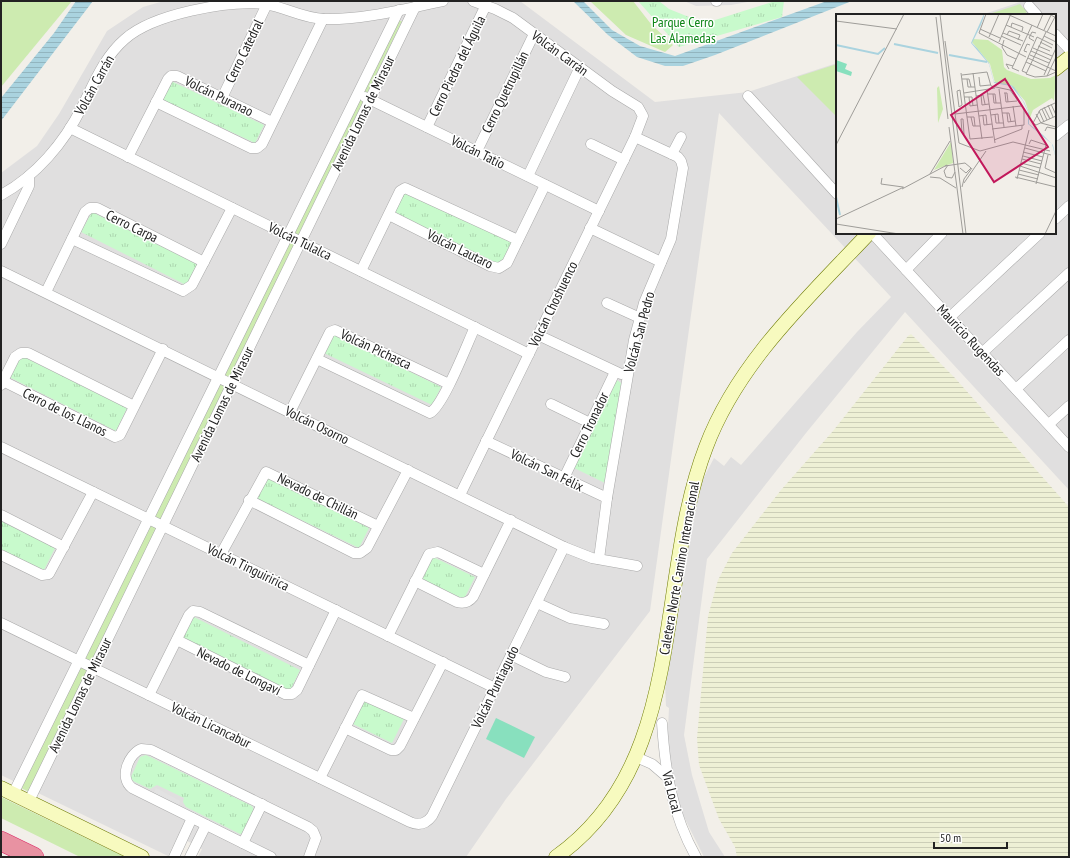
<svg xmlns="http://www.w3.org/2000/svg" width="1070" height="858" viewBox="0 0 1070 858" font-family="'PT Sans Narrow',sans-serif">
<defs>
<pattern id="farmland-rules" width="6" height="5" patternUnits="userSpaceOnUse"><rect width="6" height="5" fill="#eef0d5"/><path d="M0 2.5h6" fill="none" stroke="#ccceb7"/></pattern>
<pattern id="park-tufts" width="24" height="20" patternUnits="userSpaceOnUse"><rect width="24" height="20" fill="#c8facc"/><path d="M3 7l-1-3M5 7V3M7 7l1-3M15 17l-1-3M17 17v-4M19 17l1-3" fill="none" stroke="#acd6af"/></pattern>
<pattern id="water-rules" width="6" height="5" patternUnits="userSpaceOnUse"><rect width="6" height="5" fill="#aad3df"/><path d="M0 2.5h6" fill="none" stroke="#92b5bf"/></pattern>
</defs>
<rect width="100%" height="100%" fill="#f2efe9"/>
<g fill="#e0dfdf">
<polygon points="164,1 520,1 655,102 748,92 837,63 837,233 1055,233 1055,15 981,15 1023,1 1069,1 1069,490 905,312 806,433 707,559 684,735 692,775 709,832 725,857 704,857 679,807 667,748 669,708 666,706 665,682 683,564 701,483 714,458 724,466 731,457 741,465 857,332 891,297 719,113 650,611 506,799 466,857 198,857 202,849 178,836 168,856 1,775 1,173 37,146 59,114 107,31 143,7"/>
<polygon points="684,1 753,1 731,5 696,6"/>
</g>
<polygon fill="url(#farmland-rules)" points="911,334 955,378 1069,507 1069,857 737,857 735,847 719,819 699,765 698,752 697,738 708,616 718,580 732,553 781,490 833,431 908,336"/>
<g fill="#cdebb0">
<polygon points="1,1 72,1 1,87"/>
<polygon points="590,1 633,1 651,24 673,45 665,52 626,35"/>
<polygon points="1020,4 1027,12 1023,15 986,15"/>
<polygon points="399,21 402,21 29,792 21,788"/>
<polygon points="837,64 837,117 797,77"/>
<polygon points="1,797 125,857 80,857 1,818"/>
</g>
<g fill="url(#park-tufts)">
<polygon points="638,1 659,1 669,9 694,19 712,21 775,1 784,1 782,17 679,47"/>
<polygon points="171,81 264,125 255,143 162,100"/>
<polygon points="404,191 512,242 501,265 393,213"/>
<polygon points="92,212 199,265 188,286 81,232"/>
<polygon points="333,334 441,387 432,405 324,353"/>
<polygon points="20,355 127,408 116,431 9,377"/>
<polygon points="617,380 621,383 607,484 572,467"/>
<polygon points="267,477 369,528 359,548 256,498"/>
<polygon points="1,521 55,548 44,570 1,550"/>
<polygon points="431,556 475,577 464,599 420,579"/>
<polygon points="194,617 300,670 290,691 183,638"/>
<polygon points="365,700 404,719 392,743 353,724"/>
<polygon points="146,755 252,806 255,812 245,833 240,834 186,807 183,802 184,798 157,785 150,789 133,781 131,777 140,757"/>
</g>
<polygon fill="#88e0be" points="496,718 535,737 524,758 486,739"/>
<polygon fill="#e2e2e2" points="156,788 180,801 177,807 153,795"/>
<g fill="url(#water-rules)">
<polygon points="76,1 93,1 1,121 1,98 54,33"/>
<polygon points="573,1 583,1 612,30 640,46 675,56 827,1 852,1 715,55 683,66 665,66 637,57 608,35"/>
</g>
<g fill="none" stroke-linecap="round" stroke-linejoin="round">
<g stroke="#a9a9a9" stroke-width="11">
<g id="street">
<polyline points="716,1 717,1"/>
<polyline points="1029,6 1037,15"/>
<polyline points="1055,34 1069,49"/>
<polyline points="748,96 837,194"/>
<polyline points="365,97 599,211"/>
<polyline points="222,98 267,4"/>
<polyline points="156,102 251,148 257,148 262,144 323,19"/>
<polyline points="427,127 486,5"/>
<polyline points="70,128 529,354"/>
<polyline points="1055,136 1069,125"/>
<polyline points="591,144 624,160"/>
<polyline points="477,151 534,34"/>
<polyline points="672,154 681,137"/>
<polyline points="128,157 168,79 171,76 177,76 272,122"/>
<polyline points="528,176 580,67"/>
<path d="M 1,195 C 36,176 64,143 82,107 C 94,83 104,57 125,39 C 153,14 228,0 265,4 C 285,7 302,18 324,19 C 363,20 404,9 443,1"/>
<polyline points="389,215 490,266 499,268 507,263 545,185"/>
<polyline points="1055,219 1069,206"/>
<polyline points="590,228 661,262"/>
<polyline points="872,233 1069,447"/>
<polyline points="72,239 183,291 192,285 232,208"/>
<polyline points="1,244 29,186 29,176"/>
<polyline points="906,270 942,233"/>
<polyline points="1,271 564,547 592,558 637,566"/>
<polyline points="361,271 400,191 405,188 518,240"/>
<polyline points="46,292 85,212 90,208 97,208 204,262"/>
<polyline points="607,303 640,318"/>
<polyline points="950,317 1040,233"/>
<polyline points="538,335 621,374"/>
<polyline points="982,353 1069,273"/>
<path d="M 317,359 L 430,413 C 444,405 467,344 475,327"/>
<polyline points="3,381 115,437 120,435 163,349"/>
<polyline points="1,385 15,357 21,353 28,353 134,406"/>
<polyline points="1016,389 1069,340"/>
<polyline points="551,404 590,423"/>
<polyline points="290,412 330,332 335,330 449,384"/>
<polyline points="1049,424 1069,406"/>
<polyline points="486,441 607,498"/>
<polyline points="1,447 495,688"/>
<polyline points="564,478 615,372"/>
<polyline points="460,495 635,137 643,116 638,107 612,91 513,18 495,9 473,1"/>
<polyline points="249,500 354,553 360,553 367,548 408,470"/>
<polyline points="1,515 64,547"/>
<polyline points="221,554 266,472 378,526"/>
<polyline points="1,555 42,575 49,574 93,492"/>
<polyline points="599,559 607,498 634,340 644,303 671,239 683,168 681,161 678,157 635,137"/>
<path d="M 415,581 L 457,602 C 464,604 469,602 473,597 L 511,520"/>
<polyline points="537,603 570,618 604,624"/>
<path d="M 1,623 L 410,822 C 419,826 426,824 432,816 L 564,547"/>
<polyline points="388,636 429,554 438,552 484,574"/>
<polyline points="177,640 285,694 292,694 297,690 336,610"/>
<polyline points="511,655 546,672 565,677"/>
<polyline points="149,695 189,615 193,611 200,612 309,665"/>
<path d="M 662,723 C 665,771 672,814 696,857"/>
<polyline points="345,728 391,750 396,750 400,746 443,662"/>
<polyline points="636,757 652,764 666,776"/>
<polyline points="320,778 362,695 414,718"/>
<polyline points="13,794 399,10"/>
<polyline points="29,801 415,7"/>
<polyline points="243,843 262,804"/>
<polyline points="174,857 192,818"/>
<polyline points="190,857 206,825"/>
<path d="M 271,857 L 132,788 C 119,778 128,755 141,749 L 151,750 L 308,827 L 313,831 L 316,838 L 309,857"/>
</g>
</g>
<g stroke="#707d05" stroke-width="15">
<g id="secondary">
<polyline points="1055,69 1069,58"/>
<polyline points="1,788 142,857"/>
<path d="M 556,857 C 689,763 654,582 706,447 C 738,362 808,298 869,233"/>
</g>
</g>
<g stroke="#dc2a67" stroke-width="20">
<polyline id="highway" points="1,841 34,857"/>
</g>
<use href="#street" stroke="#fff" stroke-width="10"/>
<use href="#secondary" stroke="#f7fabf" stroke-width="14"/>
<use href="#highway" stroke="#e892a2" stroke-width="19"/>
</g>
<g text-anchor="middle" stroke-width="3" stroke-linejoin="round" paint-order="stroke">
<g font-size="14" fill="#0c8416" stroke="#fff">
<text x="683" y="27">Parque Cerro<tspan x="683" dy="16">Las Alamedas</tspan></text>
</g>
<g font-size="14" fill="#222" stroke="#fff">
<text transform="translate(244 51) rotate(-64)" y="5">Cerro Catedral</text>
<text transform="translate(560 53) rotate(36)" y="5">Volcán Carrán</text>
<text transform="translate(457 66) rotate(-64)" y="5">Cerro Piedra del Águila</text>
<text transform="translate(94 85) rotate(-61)" y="5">Volcán Carrán</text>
<text transform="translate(505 92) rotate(-64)" y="5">Cerro Quetrupillán</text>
<text transform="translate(219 96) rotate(26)" y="5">Volcán Puranao</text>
<text transform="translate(363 113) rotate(-64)" y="5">Avenida Lomas de Mirasur</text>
<text transform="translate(478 152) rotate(26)" y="5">Volcán Tatio</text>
<text transform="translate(132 226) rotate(26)" y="5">Cerro Carpa</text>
<text transform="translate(300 241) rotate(26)" y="5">Volcán Tulalca</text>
<text transform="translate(460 249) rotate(26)" y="5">Volcán Lautaro</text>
<text transform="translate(553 304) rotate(-64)" y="5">Volcán Choshuenco</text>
<text transform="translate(639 332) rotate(-75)" y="5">Volcán San Pedro</text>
<text transform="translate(971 340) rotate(47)" y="5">Mauricio Rugendas</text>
<text transform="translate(376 349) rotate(25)" y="5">Volcán Pichasca</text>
<text transform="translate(222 404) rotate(-64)" y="5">Avenida Lomas de Mirasur</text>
<text transform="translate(65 412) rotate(26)" y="5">Cerro de los Llanos</text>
<text transform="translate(317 425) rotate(26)" y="5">Volcán Osorno</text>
<text transform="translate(589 425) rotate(-64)" y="5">Cerro Tronador</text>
<text transform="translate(547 470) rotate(26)" y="5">Volcán San Félix</text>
<text transform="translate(318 496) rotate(26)" y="5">Nevado de Chillán</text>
<text transform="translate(248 567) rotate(26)" y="5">Volcán Tinguiririca</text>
<text transform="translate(679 568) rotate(-80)" y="5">Caletera Norte Camino Internacional</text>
<text transform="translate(239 671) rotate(26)" y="5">Nevado de Longaví</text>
<text transform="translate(495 687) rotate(-64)" y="5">Volcán Puntiagudo</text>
<text transform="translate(80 695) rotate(-64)" y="5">Avenida Lomas de Mirasur</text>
<text transform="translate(211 725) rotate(26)" y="5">Volcán Licancabur</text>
<text transform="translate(672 792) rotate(76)" y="5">Vía Local</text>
</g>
</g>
<g transform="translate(836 14)">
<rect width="220" height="220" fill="#f2efe9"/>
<path d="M 137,25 L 152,26 L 166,36 L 168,53 L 171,56 L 195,65 L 214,64 L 220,61 L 218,87 L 216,84 L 197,96 L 192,109 L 193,99 L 189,87 L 175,71 L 159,69 L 154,50 L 136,28 ZM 103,72 L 107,95 L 102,109 L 101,74 ZM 115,128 L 117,149 L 98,156 Z" fill="#cdebb0"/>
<path d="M 0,46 L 11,50 L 9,55 L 16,58 L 15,62 L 0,57 Z" fill="#88e0be"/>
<path d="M 148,0 L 148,2 L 145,11 L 136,29 L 141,34 L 153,49 L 158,68 L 175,71 L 178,73 L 188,88 L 193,99 L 193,110 L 207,121 L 217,131 L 220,145 L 216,130 L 192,110 L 192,98 L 187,87 L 175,72 L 158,69 L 153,50 L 135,29 Z" fill="#aad3df"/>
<path fill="none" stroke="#aad3df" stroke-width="2" d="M 58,30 L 102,39M 0,31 L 42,40 L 49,34M 113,41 L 151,48M 0,183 L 4,201"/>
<path fill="none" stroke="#9f9d99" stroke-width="1" d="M 104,0 L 130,220M 150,0 L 143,19 L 190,43M 171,0 L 220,22M 100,3 L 112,105M 0,7 L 61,15M 170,11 L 198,23M 175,13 L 176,9 L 187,13 L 186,17M 201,14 L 207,0M 144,15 L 164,24M 208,16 L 215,1 L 220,4M 210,18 L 190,60 L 199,63 L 211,62 L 220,58M 211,18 L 220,1M 167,19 L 187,27M 171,21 L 173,17 L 184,21 L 182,26M 165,22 L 185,31M 208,22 L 220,28M 153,23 L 163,0M 168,26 L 166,33 L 171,41 L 180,45M 109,27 L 123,129 L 144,137 L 177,128 L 214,137M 198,27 L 193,24 L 196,18 L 200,19M 163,28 L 174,2M 204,28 L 216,34M 202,32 L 214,37M 197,34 L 216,42M 195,37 L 215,46M 191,38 L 188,37 L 191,30 L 194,31M 194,41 L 213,49M 192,44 L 220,57M 190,48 L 210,57M 173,55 L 170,50 L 177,52M 183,57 L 176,54 L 196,11M 125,59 L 134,125 L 157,123M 137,59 L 146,125M 191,59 L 186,57 L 201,23 L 217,31M 126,61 L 151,58 L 155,72 L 174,76 L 188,95 L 188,111 L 156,115M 208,61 L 220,34M 211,62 L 220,43M 143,63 L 144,72 L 154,71M 126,65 L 133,65 L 135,73M 131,65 L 132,73 L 139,73M 163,75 L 168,113M 124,76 L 126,91 L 123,93 L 121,77 ZM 151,76 L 159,129M 128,79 L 159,74M 168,79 L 171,79 L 172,88M 169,79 L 170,88 L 181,87M 152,80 L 159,80 L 160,89M 157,80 L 158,89 L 165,89M 145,81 L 146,91 L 153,90M 140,82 L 147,81 L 149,90M 128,83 L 136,83 L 137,92M 133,83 L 134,92 L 141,91M 219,89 L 204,96 L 197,109 L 200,111 L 220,102M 215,90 L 220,101M 212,91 L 217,103M 177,92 L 180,112M 208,93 L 214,105M 206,95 L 211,106M 203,97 L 208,108M 166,99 L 173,99 L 175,108M 171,99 L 172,108 L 179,107M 119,100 L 185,92M 159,100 L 160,109 L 167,109M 200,100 L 205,109 L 220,113M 155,101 L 162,100 L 163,109M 143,102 L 150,101 L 151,111M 147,102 L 148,111 L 156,110M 131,103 L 138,103 L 139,112M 135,103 L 137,112 L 144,112M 125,105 L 127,105 L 128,120 L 126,119 ZM 113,113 L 127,220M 209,117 L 211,113 L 220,115M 158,126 L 186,115 L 186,111M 193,130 L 195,126 L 210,131M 0,131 L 68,0M 189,134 L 215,141M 187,138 L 207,143M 212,141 L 209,154 L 220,159M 187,142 L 206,147M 186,145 L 205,150M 185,149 L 204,154M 112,151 L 108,157 L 110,163 L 116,164 L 119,158M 109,152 L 129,149 L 135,154 L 130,159 L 124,154M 184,152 L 220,164M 183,156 L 203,161M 94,160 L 114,127M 182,160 L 202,165M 94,163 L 104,164 L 120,174M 179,163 L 220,173M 46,164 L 45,170 L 67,173M 181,165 L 193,116M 128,169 L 150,137M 200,170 L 210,131M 126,173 L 128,165 L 136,154M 66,175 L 111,151M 0,205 L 68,173M 0,210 L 63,220M 209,220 L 220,197"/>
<path fill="#c2185b" fill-opacity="0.15" stroke="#c2185b" stroke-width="2" d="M 169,65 L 212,133 L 158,168 L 115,101 Z"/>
<rect width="220" height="220" fill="none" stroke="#222" stroke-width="2"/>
</g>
<rect width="1070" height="858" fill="none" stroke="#222222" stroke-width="4"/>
<path d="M934 842v6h73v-6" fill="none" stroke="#222222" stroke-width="2"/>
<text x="940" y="842" font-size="12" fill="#222222" stroke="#ffffff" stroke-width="3" paint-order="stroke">50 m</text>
</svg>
